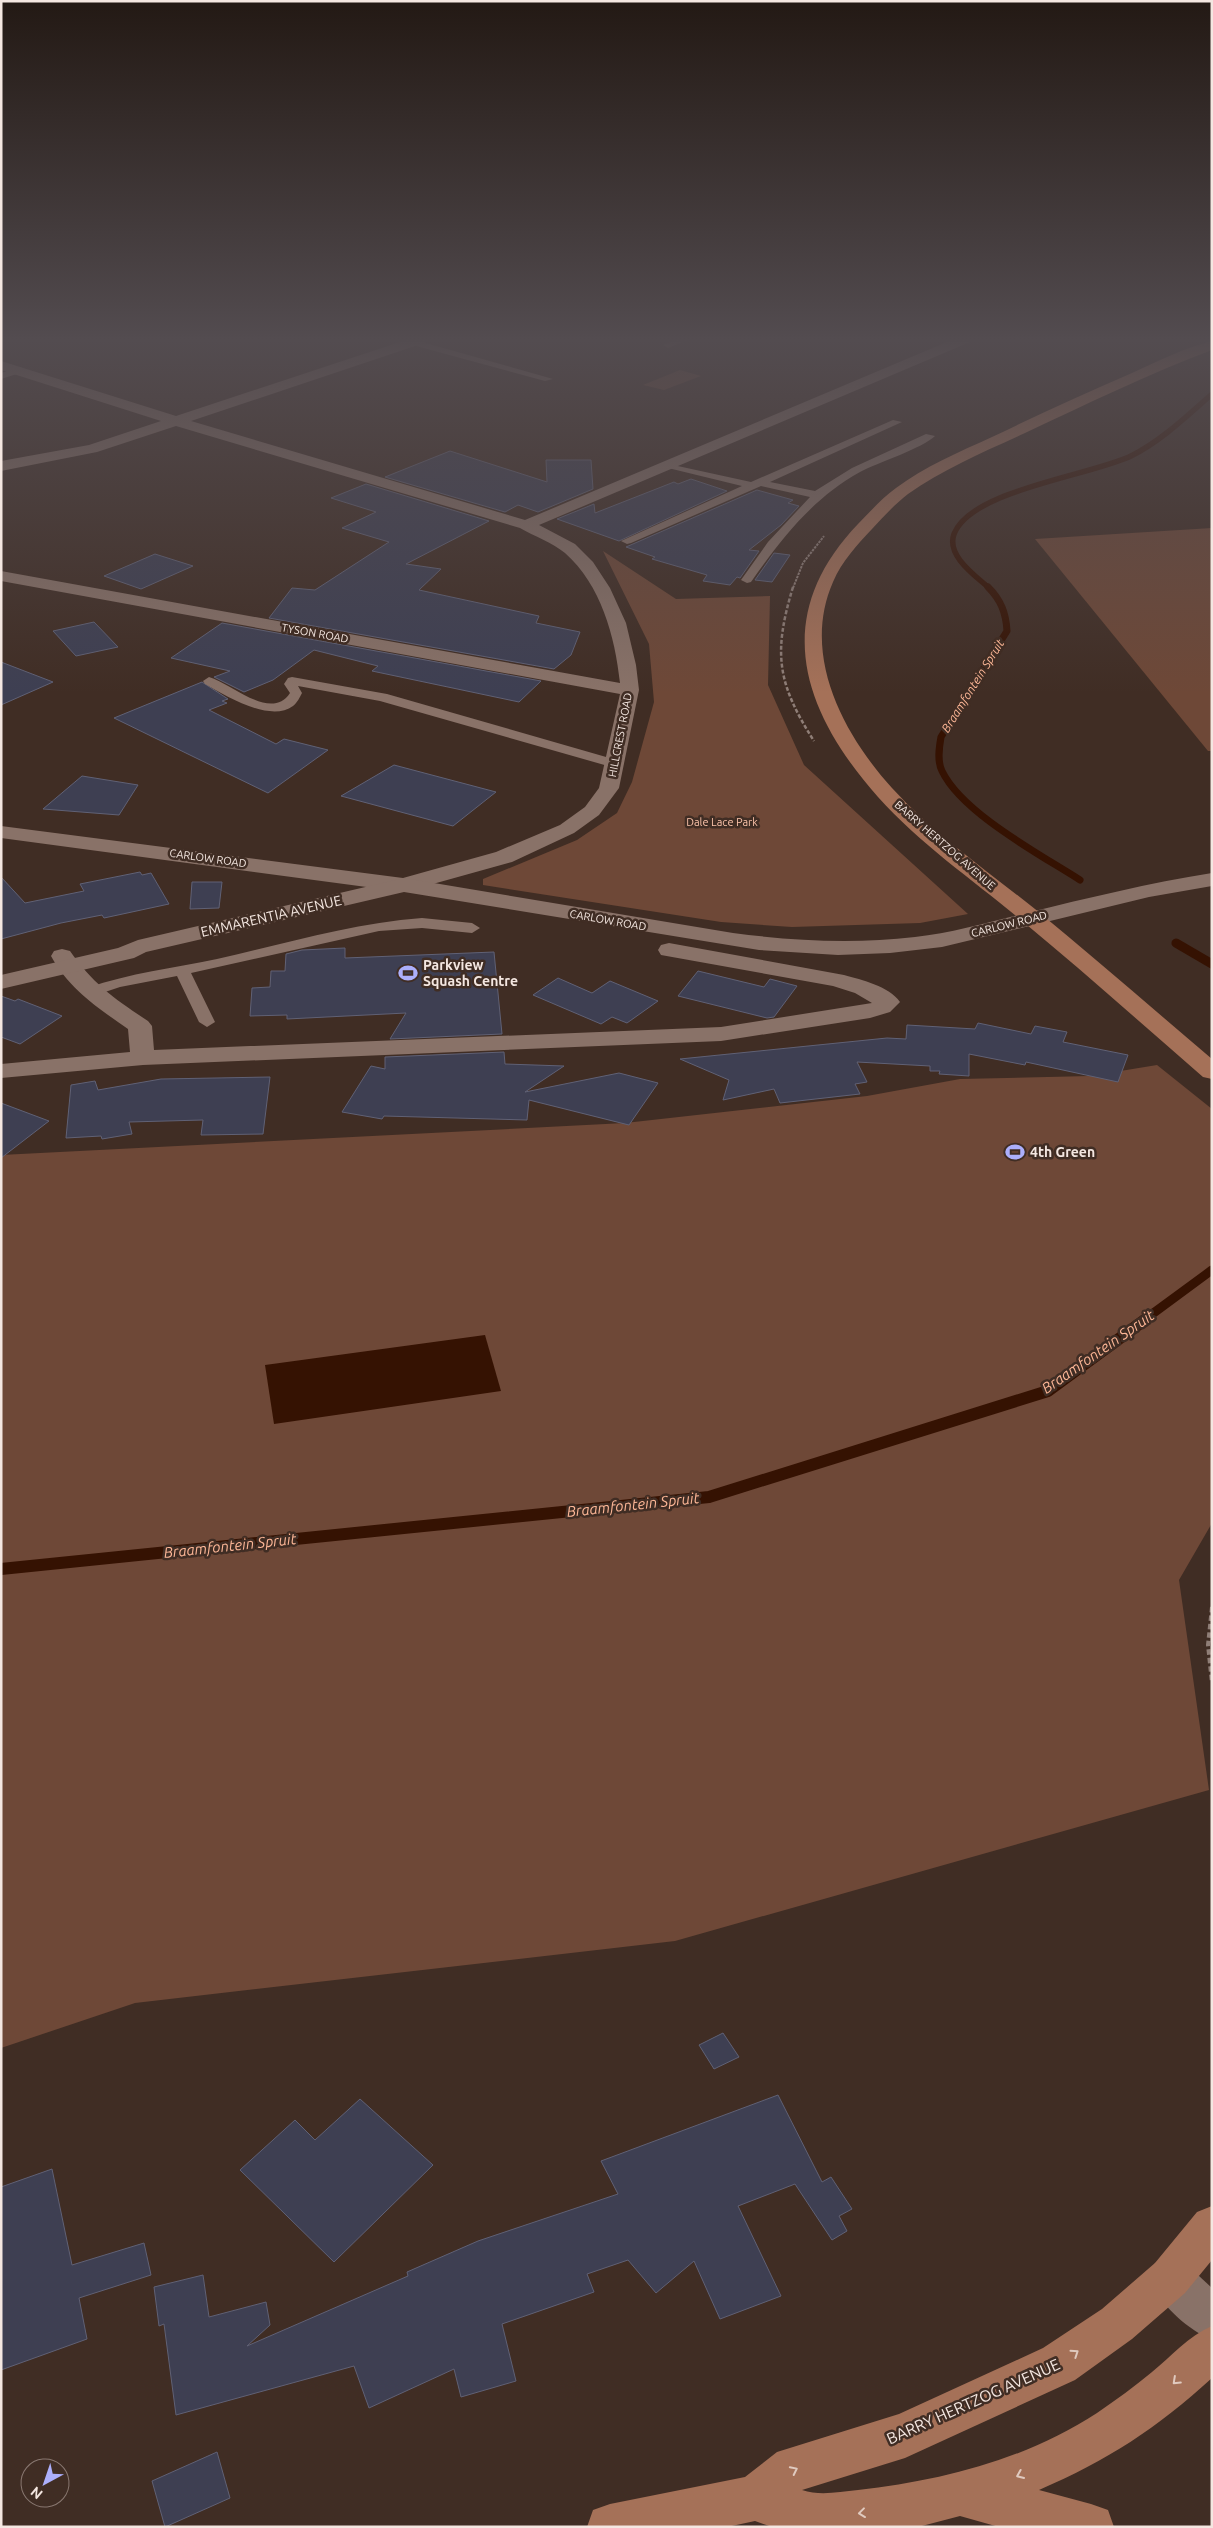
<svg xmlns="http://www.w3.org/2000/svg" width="1213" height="2528" viewBox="0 0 1213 2528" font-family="Ubuntu,sans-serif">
<rect width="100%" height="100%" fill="#402d24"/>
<g fill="#6e4837">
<polygon points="680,370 701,376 664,390 643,385"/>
<polygon points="1212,528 1212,751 1208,751 1035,539"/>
<polygon points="603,551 676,599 770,596 768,685 804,765 968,914 920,923 792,927 721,922 483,885 483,879 577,840 617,813 632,782 654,702 649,644"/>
<polygon points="1157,1065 1212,1109 1212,1523 1179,1580 1209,1790 675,1941 135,2003 1,2048 1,1155 625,1123 867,1096 960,1079 1090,1076"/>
</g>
<polygon fill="#351202" points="485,1335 501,1391 274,1424 265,1365"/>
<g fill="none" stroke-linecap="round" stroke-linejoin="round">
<path stroke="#351202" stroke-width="5.5" d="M 989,588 C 976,576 946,556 954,534 C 971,490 1089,476 1131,456 C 1161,441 1187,416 1212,394"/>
<path stroke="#351202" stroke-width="7" d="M 988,587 C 1001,600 1006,613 1007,631 L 941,737 C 939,748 937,761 942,771 C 962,813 1041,855 1080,880"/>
<g stroke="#351202" stroke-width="9">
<polyline points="1176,943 1212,964"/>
<polyline points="1144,1320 1212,1270"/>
</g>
<polyline stroke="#351202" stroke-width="12" points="1,1569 709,1497 1048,1391 1146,1319"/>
</g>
<g fill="#3e3f52" stroke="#606175">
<polygon points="450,451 547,482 546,460 591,460 593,489 538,512 518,505 505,512 385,477"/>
<polygon points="691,479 727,491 619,541 557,519 594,504 595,513 674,482 678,484"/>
<polygon points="366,484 489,521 406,564 441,569 419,590 539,616 536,623 580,632 571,655 554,669 269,618 292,588 315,590 389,542 342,528 376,512 331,498"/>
<polygon points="757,490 793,500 788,503 799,506 781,525 749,550 759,551 740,578 737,577 730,585 703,581 707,575 652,559 655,557 626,547"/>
<polygon points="774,553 790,555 772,582 755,580"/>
<polygon points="155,554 193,566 141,589 104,576"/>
<polygon points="94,622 118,647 76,656 53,631"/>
<polygon points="222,623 541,681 519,702 372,671 378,666 314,650 273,680 244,692 214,677 230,671 171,658"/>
<polygon points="1,662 53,682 1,705"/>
<polygon points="202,682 228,699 222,701 227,703 209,710 276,744 284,739 328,750 268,793 114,718"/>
<polygon points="394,765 496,792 453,826 341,796"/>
<polygon points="82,776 138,785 119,815 43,809"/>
<polygon points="140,872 142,875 151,873 169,904 104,918 102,915 61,923 1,939 1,877 25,903 84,891 80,884"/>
<polygon points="192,882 222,882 219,908 190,909"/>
<polygon points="345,948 345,958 494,952 502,1034 390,1039 406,1013 287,1019 287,1015 250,1016 252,988 270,987 271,971 285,971 286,954 302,950"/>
<polygon points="698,971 764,987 770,979 797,986 774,1017 767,1018 678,996"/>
<polygon points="558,978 592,993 610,981 658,1001 627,1023 612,1017 601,1024 533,995"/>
<polygon points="1,996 15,1001 18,999 62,1016 20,1044 1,1037"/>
<polygon points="978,1023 1031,1034 1035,1026 1067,1032 1063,1042 1128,1055 1118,1082 1026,1062 1025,1065 969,1054 969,1076 939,1074 940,1071 930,1071 930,1066 857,1062 867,1082 855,1084 860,1094 780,1103 774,1089 723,1100 729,1080 680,1059 887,1038 906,1039 907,1025 975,1029"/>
<polygon points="504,1052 505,1064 564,1066 525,1092 619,1073 658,1083 629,1125 529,1100 527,1120 384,1116 382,1119 342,1112 371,1066 385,1069 385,1057"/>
<polygon points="270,1077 263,1134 201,1135 203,1120 129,1122 132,1134 102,1139 101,1136 66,1138 71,1085 95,1081 98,1090 161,1079"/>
<polygon points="1,1103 49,1121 1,1158"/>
<polygon points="723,2033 739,2057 714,2069 699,2045"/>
<polygon points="778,2095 822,2182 831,2177 852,2209 839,2216 847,2231 832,2240 795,2184 738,2206 781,2296 720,2319 694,2261 656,2293 628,2260 587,2274 594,2292 502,2324 516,2381 461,2397 454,2369 369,2408 354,2366 176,2415 164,2324 159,2326 154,2287 203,2275 209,2317 266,2302 270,2325 247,2346 408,2276 407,2272 478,2241 618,2194 601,2161"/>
<polygon points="360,2099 433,2165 334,2262 240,2170 295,2120 315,2140"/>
<polygon points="52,2169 72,2265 144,2243 151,2275 79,2298 87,2339 1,2370 1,2187"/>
<polygon points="217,2452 230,2498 165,2527 152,2481"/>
</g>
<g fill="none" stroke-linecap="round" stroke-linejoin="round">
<polyline stroke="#8f7e77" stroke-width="2" stroke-dasharray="2.5 1" stroke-linecap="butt" points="793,588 803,563 824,536"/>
<path stroke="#8f7e77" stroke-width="2.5" stroke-dasharray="4 2" stroke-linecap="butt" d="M 793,587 C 773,653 777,683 814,741"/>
<polyline stroke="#8f7e77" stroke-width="4" stroke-dasharray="5.5 3" stroke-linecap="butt" points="1212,1607 1208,1645 1212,1683"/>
<g fill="#897268" fill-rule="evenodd">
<polygon points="677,339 690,339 668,348 663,345"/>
<polygon points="409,340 415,340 553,379 545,381 409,344"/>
<polygon points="20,367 25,370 23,372 1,379 1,373"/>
<path d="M 893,420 L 902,422 L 770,482 L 815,491 L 852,468 L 926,434 L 935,436 C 923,448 877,463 860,472 C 813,498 781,539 751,582 L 747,583 L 741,580 L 768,542 L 810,497 L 761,486 L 631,543 L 627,544 L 621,541 L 742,486 L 664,467 L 664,463 L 751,482 Z"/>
<path d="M 209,677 C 231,683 271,722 290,693 L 284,684 L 288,678 L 292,677 L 387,694 L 620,761 L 622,764 L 615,768 L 380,701 L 298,686 L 302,693 C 300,697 297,703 293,706 C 270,723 226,696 205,684 L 203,681 Z"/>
<path d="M 422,918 L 472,923 L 480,928 L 472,933 L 422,928 L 379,931 L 191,973 L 215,1022 L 207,1027 L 199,1022 L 177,976 L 120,987 L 93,996 L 85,991 L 87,988 C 130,973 174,968 217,959 C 285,944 352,923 422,918 Z"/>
</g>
<g fill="#897268" fill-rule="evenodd">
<path d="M 409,339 L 429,339 L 427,342 L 191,421 L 525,520 L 954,339 L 972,339 L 970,342 L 539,525 L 575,544 L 593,562 L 610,588 L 626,623 L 636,665 L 639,690 L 619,788 L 599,815 L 574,833 L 512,862 L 404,892 L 1,838 L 1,826 L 403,878 L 496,852 L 560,825 L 585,807 L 599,788 L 620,694 L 1,581 L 1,571 L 620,683 C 615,636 601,585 565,553 C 553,543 534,536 520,528 L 176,426 L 97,452 L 1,471 L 1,461 L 89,445 L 161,421 L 1,370 L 1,361 L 176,416 Z"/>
<path d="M 669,943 L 844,975 C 862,980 889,986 900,1002 L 890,1012 L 870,1018 L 721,1041 L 143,1065 L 1,1078 L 1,1064 L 130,1052 L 128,1029 C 98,1008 69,989 51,956 L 54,951 L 62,949 L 70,951 C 92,983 116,1000 148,1021 L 152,1026 L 154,1050 L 721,1027 L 872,1003 L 855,993 L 833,986 L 661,955 L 658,950 L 661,945 Z"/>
<path d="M 1170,2257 L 1185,2263 L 1212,2288 L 1212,2340 C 1186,2329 1159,2303 1148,2278 L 1155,2263 Z"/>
</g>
<path fill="#897268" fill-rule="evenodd" d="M 1212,873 L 1212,886 L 1149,897 L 942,947 L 890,953 L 838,955 L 759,950 L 404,892 L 146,952 L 134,958 L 1,989 L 1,975 L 118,948 L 138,940 L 404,878 L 733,933 C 794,941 854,944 915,937 C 952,933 989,922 1026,913 C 1088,898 1149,883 1212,873 Z"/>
<g fill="#a57158" fill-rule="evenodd">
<path d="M 1212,341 L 1212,350 C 1148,374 1087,404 1025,433 C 986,451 943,469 908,494 C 895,504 883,517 872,529 C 857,545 842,561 833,582 C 801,655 843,734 892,788 C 934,834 986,870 1035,909 C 1095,958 1153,1009 1212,1059 L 1212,1079 L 1203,1077 C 1143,1025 1083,971 1021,920 C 973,880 920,844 878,797 C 801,710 770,616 858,524 C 870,512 882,498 896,488 C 924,467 959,452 992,437 C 1038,415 1085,393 1132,373 C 1158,361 1184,348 1212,341 Z"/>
<path d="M 1212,2206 L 1212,2260 L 1185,2293 L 1132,2339 L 1075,2380 L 905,2458 L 802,2490 C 820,2496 838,2492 858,2490 C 941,2481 1027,2459 1097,2413 C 1116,2400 1135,2386 1152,2372 C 1172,2356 1188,2336 1212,2326 L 1212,2378 C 1156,2429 1108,2460 1039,2490 L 1091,2504 L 1108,2510 L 1114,2527 L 999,2527 L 960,2516 L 918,2527 L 772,2527 L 755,2521 L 727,2527 L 587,2527 L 593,2510 L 610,2504 L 745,2477 L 777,2452 L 899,2414 L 1043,2348 L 1102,2309 L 1155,2263 L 1197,2212 Z"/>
</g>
</g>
<defs><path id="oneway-chevron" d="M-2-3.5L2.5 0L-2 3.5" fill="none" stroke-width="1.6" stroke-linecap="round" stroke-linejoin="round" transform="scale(1.25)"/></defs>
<g stroke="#e0cabf">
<use href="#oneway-chevron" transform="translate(1075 2353) rotate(-34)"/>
<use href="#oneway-chevron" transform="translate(1176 2381) rotate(137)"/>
<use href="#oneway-chevron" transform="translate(794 2470) rotate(-26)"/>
<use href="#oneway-chevron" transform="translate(1020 2475) rotate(157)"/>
<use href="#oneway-chevron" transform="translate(862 2513) rotate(173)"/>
</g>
<linearGradient id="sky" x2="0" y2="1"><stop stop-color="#231914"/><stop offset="0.49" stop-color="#534c50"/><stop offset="1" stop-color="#534c50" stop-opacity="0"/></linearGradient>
<rect width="1213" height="693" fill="url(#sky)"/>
<defs>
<g id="stadium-bare" transform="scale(1.5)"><path d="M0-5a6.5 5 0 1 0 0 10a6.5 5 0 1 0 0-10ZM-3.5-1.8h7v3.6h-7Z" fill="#acaffb" stroke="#402d24" stroke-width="2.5" paint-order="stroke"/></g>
</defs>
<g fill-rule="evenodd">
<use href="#stadium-bare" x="408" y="973"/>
<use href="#stadium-bare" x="1015" y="1152"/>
</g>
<g text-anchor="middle" stroke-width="5" stroke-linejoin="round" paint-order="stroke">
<g font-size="11" fill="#f4e7e1" stroke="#402d24">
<text transform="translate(315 633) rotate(10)" y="4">TYSON ROAD</text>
<text transform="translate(620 735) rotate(-79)" y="4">HILLCREST ROAD</text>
<text transform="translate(945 845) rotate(41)" y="4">BARRY HERTZOG AVENUE</text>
<text transform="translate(208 858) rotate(8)" y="4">CARLOW ROAD</text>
<text transform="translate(608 920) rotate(10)" y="4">CARLOW ROAD</text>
<text transform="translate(1009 924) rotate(-14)" y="4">CARLOW ROAD</text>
</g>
<g font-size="11" fill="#fcc3aa" stroke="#402d24">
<text x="722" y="826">Dale Lace Park</text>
</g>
<g font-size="12" font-style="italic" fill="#fcb696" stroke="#402d24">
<text transform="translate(973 686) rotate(-58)" y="4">Braamfontein Spruit</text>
</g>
<g font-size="14" fill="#f4e7e1" stroke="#402d24">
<text transform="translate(271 916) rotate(-13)" y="5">EMMARENTIA AVENUE</text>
</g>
<g font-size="14" font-weight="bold" fill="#f4e7e1" stroke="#402d24" text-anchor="start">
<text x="423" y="970">Parkview<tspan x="423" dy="16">Squash Centre</tspan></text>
<text x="1030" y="1157">4th Green</text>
</g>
<g font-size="15" font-style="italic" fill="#fcb696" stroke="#402d24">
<text transform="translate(1098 1352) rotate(-35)" y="5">Braamfontein Spruit</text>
<text transform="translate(633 1505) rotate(-6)" y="5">Braamfontein Spruit</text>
<text transform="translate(230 1546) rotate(-6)" y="5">Braamfontein Spruit</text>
</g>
<g font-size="16" fill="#f4e7e1" stroke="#402d24">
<text transform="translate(973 2401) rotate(-24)" y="6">BARRY HERTZOG AVENUE</text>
</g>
</g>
<rect width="1213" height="2528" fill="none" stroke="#f4e7e1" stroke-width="5"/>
<g transform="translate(45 2483) rotate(220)"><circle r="24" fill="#402d24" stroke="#887770"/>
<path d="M0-4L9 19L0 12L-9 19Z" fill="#acaffb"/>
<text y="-8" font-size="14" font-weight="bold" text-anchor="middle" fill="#f4e7e1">N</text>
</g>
</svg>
